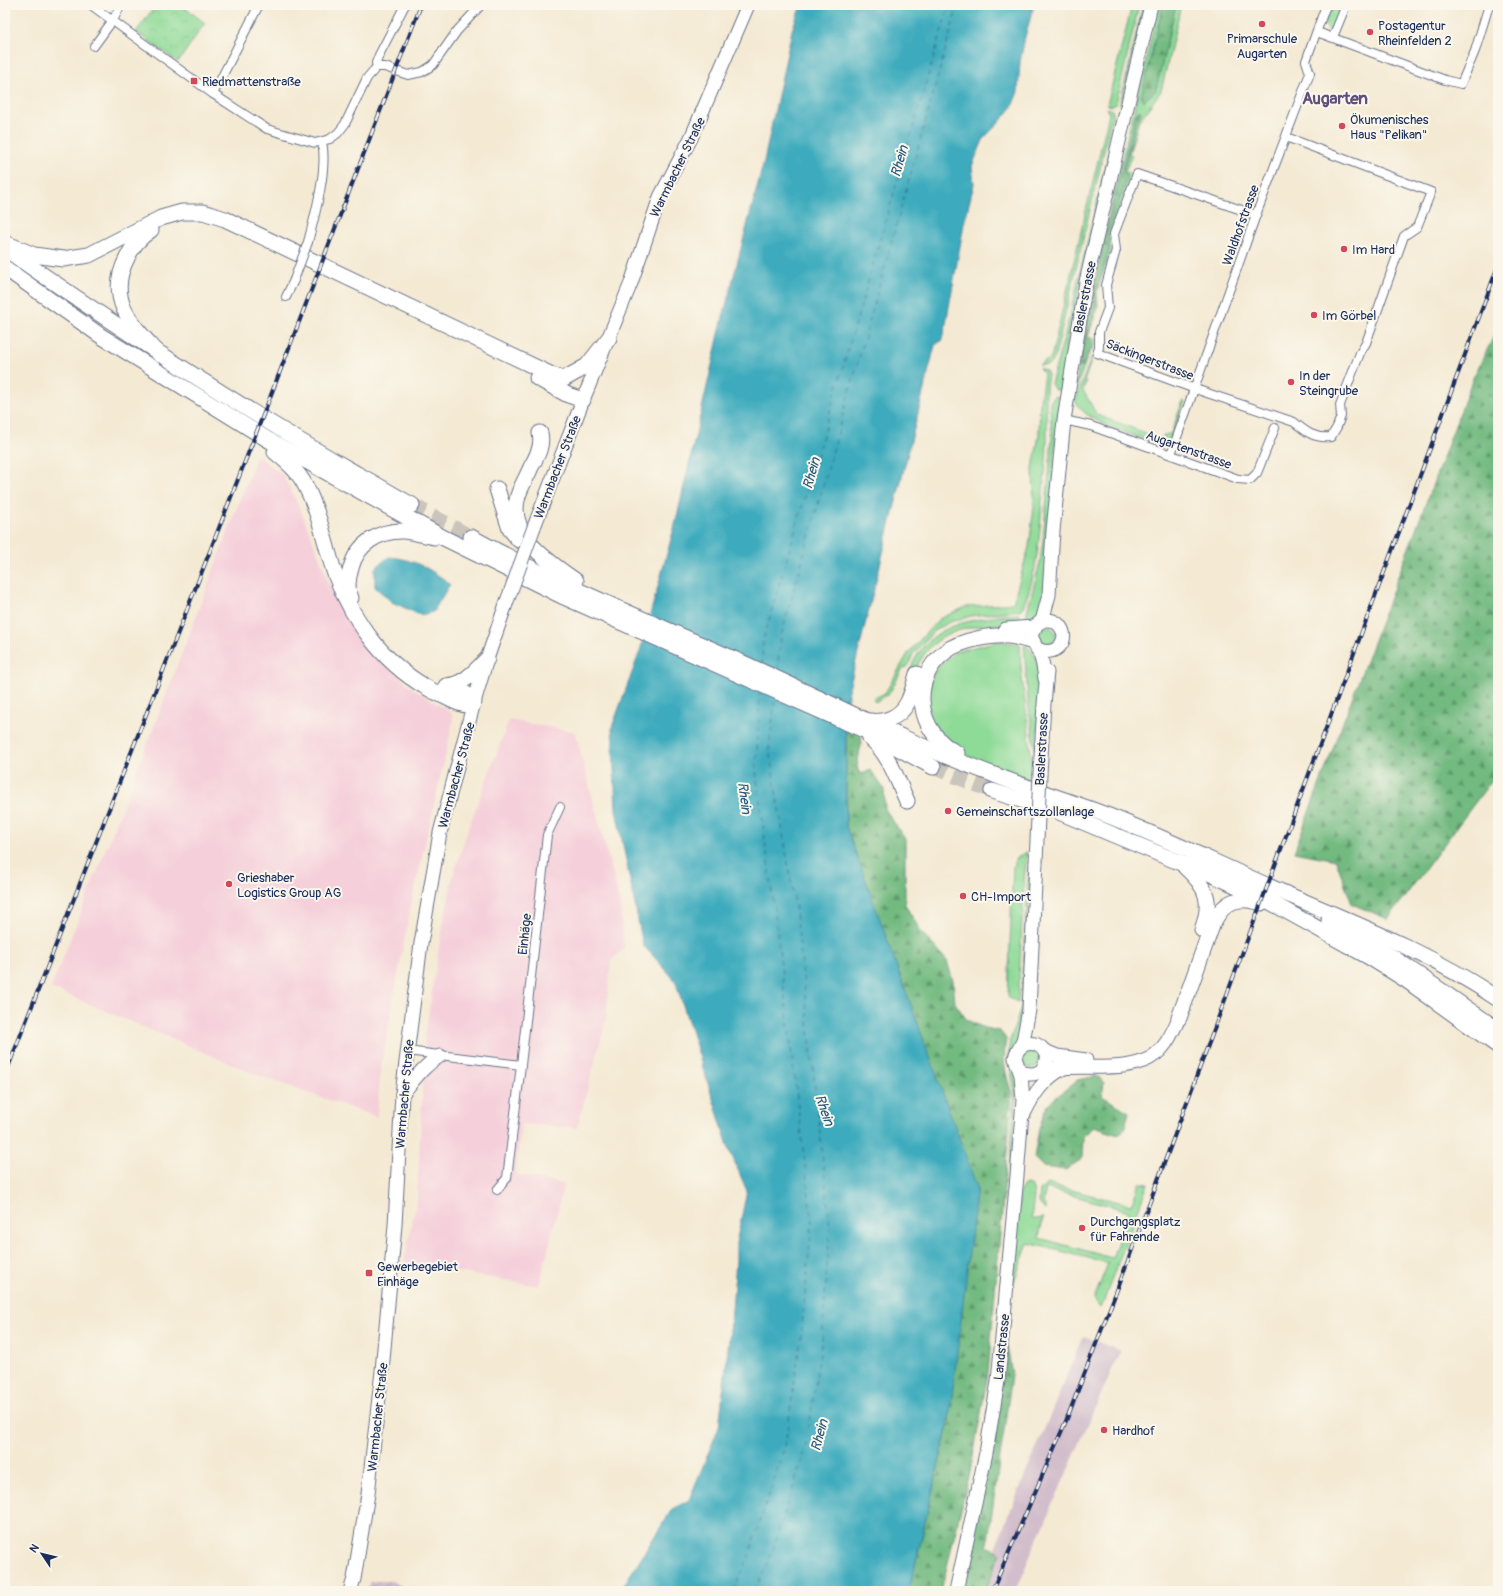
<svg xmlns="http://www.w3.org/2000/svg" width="1503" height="1596" viewBox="0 0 1503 1596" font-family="Pangolin,sans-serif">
<defs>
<pattern id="industrial-furrows" width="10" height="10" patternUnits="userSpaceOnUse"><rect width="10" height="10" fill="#d1bdcb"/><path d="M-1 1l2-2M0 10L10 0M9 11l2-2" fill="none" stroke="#a99aa8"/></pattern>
<pattern id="forest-firs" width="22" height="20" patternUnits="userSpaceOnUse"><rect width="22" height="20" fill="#72ba80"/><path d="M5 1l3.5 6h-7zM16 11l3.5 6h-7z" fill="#5d986c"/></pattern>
<pattern id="park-crowns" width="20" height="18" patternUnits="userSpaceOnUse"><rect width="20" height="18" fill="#8eda97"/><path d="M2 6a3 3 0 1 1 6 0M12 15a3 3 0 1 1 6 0" fill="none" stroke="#7abb85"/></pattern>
</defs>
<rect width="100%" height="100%" fill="#fbf7ec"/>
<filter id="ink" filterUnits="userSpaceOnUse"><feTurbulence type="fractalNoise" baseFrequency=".025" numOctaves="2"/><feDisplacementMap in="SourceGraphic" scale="8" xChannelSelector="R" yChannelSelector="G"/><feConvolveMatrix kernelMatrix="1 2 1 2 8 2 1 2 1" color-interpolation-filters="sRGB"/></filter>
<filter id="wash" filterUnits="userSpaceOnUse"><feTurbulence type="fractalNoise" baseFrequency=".012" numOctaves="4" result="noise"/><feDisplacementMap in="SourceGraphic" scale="16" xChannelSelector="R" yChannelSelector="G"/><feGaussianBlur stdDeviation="0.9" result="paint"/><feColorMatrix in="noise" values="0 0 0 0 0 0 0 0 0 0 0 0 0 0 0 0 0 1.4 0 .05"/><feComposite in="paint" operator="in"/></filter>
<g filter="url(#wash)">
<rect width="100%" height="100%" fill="#f4ead4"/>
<g fill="#f5cfda">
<polygon points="257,455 283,475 301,511 334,594 362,641 412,688 452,713 453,721 409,915 381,1067 377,1117 257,1075 51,988 147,745"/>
<polygon points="509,720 575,732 619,898 624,948 611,961 606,1020 577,1128 521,1124 515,1174 564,1184 539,1286 404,1263 417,1198 425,1036 439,947 452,880 467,832"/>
</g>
<polygon fill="url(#industrial-furrows)" points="370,1581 392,1581 411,1591 366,1591"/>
<polygon fill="#d1bdcb" points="1083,1336 1120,1351 1015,1591 977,1591"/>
<g fill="#8eda97" stroke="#54847a">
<polygon points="1132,5 1139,5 1116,104 1113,106 1107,105"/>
<polygon points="1143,5 1145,5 1121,105 1120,104"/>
<polygon points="1159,5 1181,5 1161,91 1139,121 1129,154 1132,155 1125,172 1132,174 1110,234 1111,251 1097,292 1098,307 1088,337 1096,340 1092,350 1089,353 1075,391 1082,344 1083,344 1102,243"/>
<path d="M 1334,5 L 1341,5 L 1334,30 L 1330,31 C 1320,24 1326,12 1334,5 Z"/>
<path d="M 1106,108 L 1112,110 L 1113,113 L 1055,357 C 1050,365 1048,366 1039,365 L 1051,358 L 1109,114 Z"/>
<polygon points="1118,114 1120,114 1069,334 1060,390 1055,390 1051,384 1066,331"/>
<path d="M 1092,356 L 1093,356 L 1084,381 L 1086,382 L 1083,390 L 1097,415 L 1162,439 L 1163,436 L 1171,433 L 1183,401 L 1185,402 L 1171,438 L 1165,443 L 1157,443 C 1135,435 1079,422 1074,397 L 1077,396 Z"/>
<path d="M 1039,368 L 1046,371 L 1048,375 C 1043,397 1048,416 1047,438 C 1047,459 1044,479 1042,499 C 1040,534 1037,576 1023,607 L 1020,610 L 971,616 L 950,622 L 934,631 L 913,654 L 908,666 L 902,670 L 889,694 L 875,702 L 873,699 L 885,693 L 909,652 L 939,619 L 966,607 L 1013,603 L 1029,547 L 1034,506 L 1033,468 L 1039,435 L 1040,401 L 1044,374 Z"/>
<polygon points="1054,396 1059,397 1045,598 1040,617 1025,625 1027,612 1040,562 1043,541 1052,438 1050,403"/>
<path d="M 1018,614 C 1023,616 1022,620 1022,625 C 984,624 941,624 920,661 C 913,673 908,686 903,698 C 907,685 909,671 915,659 C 936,620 979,619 1018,614 Z"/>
<circle cx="1047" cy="636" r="9"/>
<path d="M 999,641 L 1020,644 C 1020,689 1033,735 1031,780 L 968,756 L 949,745 L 930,719 L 927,697 L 930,680 L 940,665 L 957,651 Z"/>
<polygon points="1024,645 1029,648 1035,656 1040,674 1036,756 1028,701"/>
<polygon points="1027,852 1024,882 1018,1003 1008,996 1013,866 1015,866 1015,859"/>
<polygon points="1030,863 1032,863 1010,1197 1007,1197 1015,1092 1008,1055 1010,1041 1021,1008 1028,882"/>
<circle cx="1031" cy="1059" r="9"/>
<polygon points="1140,1183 1148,1184 1101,1308 1094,1299 1108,1263 1028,1243 1011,1290 1020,1191 1024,1185 1028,1184 1032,1186 1034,1196 1031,1219 1037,1219 1043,1218 1039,1238 1112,1258 1129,1211 1046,1188 1043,1203 1046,1207 1045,1210 1039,1203 1040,1190 1047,1184 1131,1205"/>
</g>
<g fill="url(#forest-firs)" stroke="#46746f">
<polygon points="1163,5 1176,5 1156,90 1144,101 1141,97"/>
<path d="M 1140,110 L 1141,113 L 1136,123 L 1124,170 L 1127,178 L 1108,233 L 1109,250 L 1096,291 L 1097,307 L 1087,337 L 1093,344 C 1092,348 1090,349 1088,353 C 1085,358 1085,364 1081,368 L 1080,364 L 1103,244 L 1136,113 Z"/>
<polygon points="1498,328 1498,772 1388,919 1352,904 1336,860 1294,852 1473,378"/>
<path d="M 846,728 L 862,737 L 857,767 L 860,774 L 871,770 L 884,789 L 885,809 L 905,839 L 905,905 L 922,933 L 947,961 L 953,981 L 955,1003 L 967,1020 L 984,1028 L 1000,1031 L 1006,1039 C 1002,1062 1005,1072 1012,1094 L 988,1374 L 971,1468 L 941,1591 L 909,1591 L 949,1421 L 846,826 Z"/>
<polygon points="1098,1076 1104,1083 1102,1096 1129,1112 1125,1127 1118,1135 1094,1127 1083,1136 1082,1159 1065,1170 1043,1167 1034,1158 1039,1128 1048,1104 1077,1080"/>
<polygon points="1007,1345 1012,1375 987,1546 1001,1553 985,1591 961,1591"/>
</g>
<polygon fill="url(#park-crowns)" stroke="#54847a" points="156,5 181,5 205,23 178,62 136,32"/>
<g fill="#3eabbd" stroke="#2c6d8e">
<polygon points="801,5 1034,5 1025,37 1020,62 1018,92 1011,109 995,127 984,138 972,166 974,184 964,224 943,340 935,345 848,693 846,728 846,826 977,1187 949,1421 909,1591 620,1591 672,1509 689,1500 719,1427 731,1322 736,1261 736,1243 747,1191 729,1149 675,980 643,945 616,810 612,727 640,651 676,521 722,321 764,161 792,30"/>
<path d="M 389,557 C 414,559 431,569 450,584 L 433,612 L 420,615 L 392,602 L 375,587 L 375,568 Z"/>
</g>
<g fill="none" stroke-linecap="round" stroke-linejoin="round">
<g stroke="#275a7f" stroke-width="1" stroke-dasharray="5 4" stroke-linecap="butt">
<polyline points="762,665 763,640 949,5"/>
<polyline points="777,670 781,636 958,5"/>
<polyline points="734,1591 749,1555 785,1446 801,1337 812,1223 776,923 756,772 760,692"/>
<polyline points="755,1591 770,1558 805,1451 822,1340 830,1226 796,911 769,749 775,699"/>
</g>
</g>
</g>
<g filter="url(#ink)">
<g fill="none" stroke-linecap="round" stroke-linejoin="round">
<g stroke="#c9c5bc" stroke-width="15" stroke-dasharray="15 8" stroke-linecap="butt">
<polyline points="412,505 471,537"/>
<polyline points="933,767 992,791"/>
</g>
<g stroke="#677087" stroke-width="10">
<g id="street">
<polyline points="91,5 213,94 267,129 315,143 330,139 338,133 345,124 367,78 374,70 377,67 385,67 408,75 422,72 433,65 457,31 481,5"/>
<polyline points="1317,32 1445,80 1461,84 1475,51 1489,5"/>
<polyline points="1333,37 1344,10 1345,5"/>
<polyline points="94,46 113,20 121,5"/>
<polyline points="377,67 376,63 379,55 405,5"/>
<polyline points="213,94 259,5"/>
<path d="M 1256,215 L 1137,174 L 1114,234 L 1116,250 L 1106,285 L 1108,308 L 1099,332 L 1099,347 L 1097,353 L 1195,389 L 1294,422 C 1306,432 1315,439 1331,437 L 1337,427 L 1341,416 L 1340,405 L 1360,353 L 1366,343 L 1404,236 L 1417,227 L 1431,192 L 1286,137"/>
<path d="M 308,242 C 315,215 328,169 322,142"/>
<polyline points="286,297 294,280"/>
<polyline points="1064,420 1091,426 1238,479 1250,480 1257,473 1275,428"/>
<polyline points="1171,454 1256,215 1310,73 1306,61 1325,8 1328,5"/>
<polyline points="407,1051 521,1065 507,1178 497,1190"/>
<polyline points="521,1065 547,835 560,807"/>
</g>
</g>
<g stroke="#677087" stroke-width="15">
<g id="primary">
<polyline points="534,527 583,400 631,283 660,197 691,138 748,5"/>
<polyline points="1042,621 1049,595 1053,531 1064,420 1086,282 1151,5"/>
<path d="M 1038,649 C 1055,658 1072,640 1059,625 C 1048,614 1030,623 1032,639 C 1033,645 1038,648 1040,655 C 1043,662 1044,671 1045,679"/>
<polyline points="1040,774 1044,704 1047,672"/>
<polyline points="1020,1047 1023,1041 1029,1010 1036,862"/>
<polyline points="1045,1051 1057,1056 1086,1060"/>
<path d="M 1042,1070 C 1075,1062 1129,1076 1156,1054 C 1167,1045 1173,1031 1179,1018"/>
<path d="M 402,1094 C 414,1080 424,1065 440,1056"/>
<path d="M 1024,1114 C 1033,1095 1044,1078 1064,1068"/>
<polyline points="350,1591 354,1579 368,1494 382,1371 395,1225 402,1094 421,943 440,833 474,702 487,659 506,604"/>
<path d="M 956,1591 L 986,1453 L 998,1381 L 1017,1176 L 1023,1100 L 1021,1075 L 1015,1058 C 1019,1038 1044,1039 1047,1059 L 1042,1070 C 1034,1076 1026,1075 1019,1069"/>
</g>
</g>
<g stroke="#677087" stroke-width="17">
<g id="highway">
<path d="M 151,230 C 140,237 132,247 127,258 C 105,300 133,326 160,355"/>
<polyline points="5,243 34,255 63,259 89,255 161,218 182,212 203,212 225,219 552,375 564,379 587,366 609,338"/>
<path d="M 7,250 C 121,330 236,405 357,474 C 376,484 393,495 412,505"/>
<polyline points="5,268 101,336 267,439 444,538 564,597 868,732 933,767"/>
<polyline points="537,378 568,395 583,400"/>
<path d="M 540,433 C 543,446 537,456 531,467 C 527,477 521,486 518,496 C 506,535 549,562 576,581"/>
<path d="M 275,452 C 286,461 298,471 305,485 C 320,513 325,545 335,574 C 354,624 387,668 435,692 C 443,695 458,705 466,705 C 468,705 472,703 474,702 C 467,692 459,690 447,686"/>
<polyline points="497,489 510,529 519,540"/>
<path d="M 471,537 C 562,587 659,625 754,668 C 833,704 910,744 992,774 C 1030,789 1070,801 1109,816 C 1165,838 1220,865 1275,889 C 1351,922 1429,952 1498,999"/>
<path d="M 351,598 C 346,589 348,578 351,568 C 357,544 379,530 404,531 C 414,532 424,535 434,537"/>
<polyline points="1006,630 1034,628"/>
<path d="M 446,686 C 464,685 475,671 487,659"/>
<path d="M 870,721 C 876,722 883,721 889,719 C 909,712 912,692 917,674"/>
<path d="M 870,738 C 889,753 897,780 907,801"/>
<path d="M 957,753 C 917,733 909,680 945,652 C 960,640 996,633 1015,637 C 1021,638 1027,640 1033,642"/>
<polyline points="992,791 1059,812 1181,863 1211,874 1263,898 1369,957 1406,980 1498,1046"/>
<path d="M 1185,867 C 1207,887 1213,901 1202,930"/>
<polyline points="1329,921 1394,958 1498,1030"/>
<path d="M 1179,1018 L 1213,923 C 1224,901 1238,895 1261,903"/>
</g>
</g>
<use href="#street" stroke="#fff" stroke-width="8"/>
<use href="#primary" stroke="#fff" stroke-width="13"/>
<use href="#highway" stroke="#fff" stroke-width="15"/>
<g stroke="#1b2f5e" stroke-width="4">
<g id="rail">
<polyline points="5,1075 269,400 421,5"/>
<polyline points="992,1591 1066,1421 1117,1290 1498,266"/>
</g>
</g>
<use href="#rail" stroke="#fbf7ec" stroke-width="2.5" stroke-dasharray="8" stroke-linecap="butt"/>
<g stroke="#677087" stroke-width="10" stroke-linecap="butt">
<polyline id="street-bridge" points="294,280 308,242"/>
</g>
<g stroke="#677087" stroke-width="15" stroke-linecap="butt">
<g id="primary-bridge">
<polyline points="506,604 534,527"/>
<polyline points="1036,862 1040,774"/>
</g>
</g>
<use href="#street-bridge" stroke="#fff" stroke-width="8"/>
<use href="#primary-bridge" stroke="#fff" stroke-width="13"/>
</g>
</g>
<g fill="#d1495b" stroke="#fbf7ec" stroke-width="1.5">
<circle cx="1262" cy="24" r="4"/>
<circle cx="1370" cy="32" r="4"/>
<rect x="190" y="77" width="8" height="8" rx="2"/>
<circle cx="1342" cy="126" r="4"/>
<circle cx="1344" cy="249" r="4"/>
<circle cx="1314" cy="315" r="4"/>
<circle cx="1291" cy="382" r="4"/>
<circle cx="948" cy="811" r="4"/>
<circle cx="229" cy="884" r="4"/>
<circle cx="963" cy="896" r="4"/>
<circle cx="1082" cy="1228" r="4"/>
<rect x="365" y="1269" width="8" height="8" rx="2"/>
<circle cx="1104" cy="1430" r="4"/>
</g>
<g text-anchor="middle" stroke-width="4" stroke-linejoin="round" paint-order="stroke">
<g font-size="13" fill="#1b2f5e" stroke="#fbf7ec" text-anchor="start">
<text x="1378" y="30">Postagentur<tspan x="1378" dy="15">Rheinfelden 2</tspan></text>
<text x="1262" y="43" text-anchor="middle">Primarschule<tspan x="1262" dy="15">Augarten</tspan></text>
<text x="202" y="86">Riedmattenstraße</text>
<text x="1350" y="124">Ökumenisches<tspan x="1350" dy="15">Haus "Pelikan"</tspan></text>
<text x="1352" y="254">Im Hard</text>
<text x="1322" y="320">Im Görbel</text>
<text x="1299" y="380">In der<tspan x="1299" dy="15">Steingrube</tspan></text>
<text x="956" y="816">Gemeinschaftszollanlage</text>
<text x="237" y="882">Grieshaber<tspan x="237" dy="15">Logistics Group AG</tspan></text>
<text x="971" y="901">CH-Import</text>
<text x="1090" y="1226">Durchgangsplatz<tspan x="1090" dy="15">für Fahrende</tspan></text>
<text x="377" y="1271">Gewerbegebiet<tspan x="377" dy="15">Einhäge</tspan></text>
<text x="1112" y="1435">Hardhof</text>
</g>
<g font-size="13" fill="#1b2f5e" stroke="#fbf7ec">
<text transform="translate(677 167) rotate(-64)" y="5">Warmbacher Straße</text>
<text transform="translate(1240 225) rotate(-70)" y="5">Waldhofstrasse</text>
<text transform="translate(1084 297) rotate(-79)" y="5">Baslerstrasse</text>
<text transform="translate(1150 359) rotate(21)" y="5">Säckingerstrasse</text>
<text transform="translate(1189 449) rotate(20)" y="5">Augartenstrasse</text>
<text transform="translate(557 467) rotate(-69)" y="5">Warmbacher Straße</text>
<text transform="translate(1041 749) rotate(-87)" y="5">Baslerstrasse</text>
<text transform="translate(456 775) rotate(-75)" y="5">Warmbacher Straße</text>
<text transform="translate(524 934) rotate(-84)" y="5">Einhäge</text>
<text transform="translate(404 1094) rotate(-85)" y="5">Warmbacher Straße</text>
<text transform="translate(1001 1347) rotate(-84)" y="5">Landstrasse</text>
<text transform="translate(377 1417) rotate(-84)" y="5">Warmbacher Straße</text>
</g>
<g font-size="14" font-style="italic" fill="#275a7f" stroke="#fbf7ec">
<text transform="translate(899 161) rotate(-74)" y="5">Rhein</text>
<text transform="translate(811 473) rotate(-74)" y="5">Rhein</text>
<text transform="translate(745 798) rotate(83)" y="5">Rhein</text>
<text transform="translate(825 1110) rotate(71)" y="5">Rhein</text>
<text transform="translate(819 1435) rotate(-75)" y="5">Rhein</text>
</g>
<g font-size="17" font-weight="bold" fill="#5d4f7c" stroke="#fbf7ec">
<text x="1335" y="104">Augarten</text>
</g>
</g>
<rect width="1503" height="1596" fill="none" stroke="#fbf7ec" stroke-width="20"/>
<g transform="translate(42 1554) rotate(305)" stroke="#fbf7ec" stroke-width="3" paint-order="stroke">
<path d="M0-3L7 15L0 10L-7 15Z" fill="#1b2f5e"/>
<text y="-6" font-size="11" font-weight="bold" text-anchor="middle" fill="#1b2f5e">N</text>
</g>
</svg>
